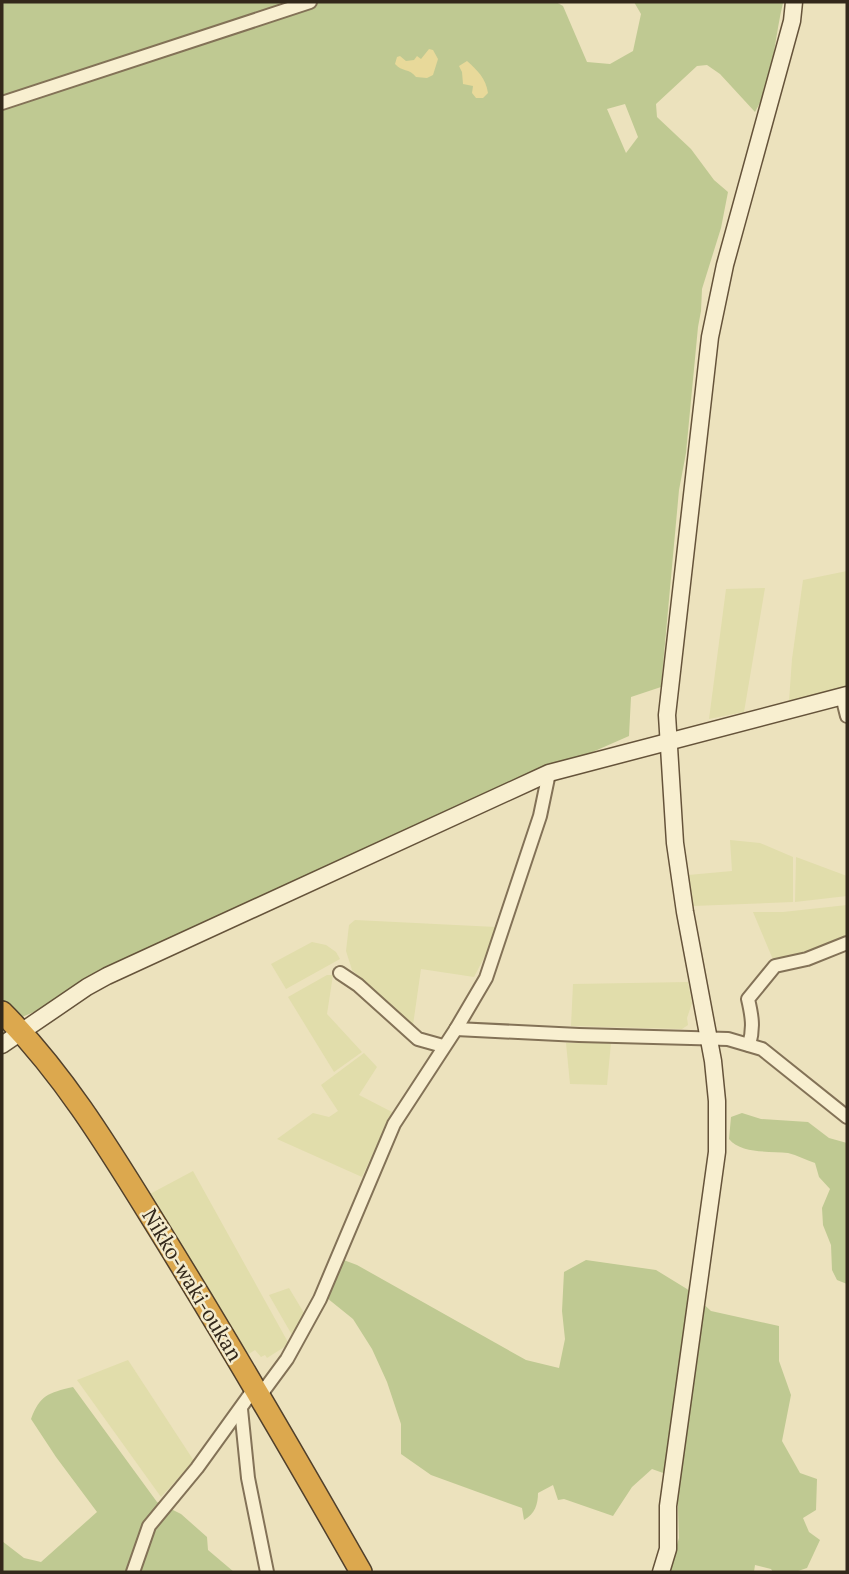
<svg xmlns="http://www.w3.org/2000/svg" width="849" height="1574" viewBox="0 0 849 1574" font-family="'PT Serif',serif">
<rect width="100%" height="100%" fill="#ece2bd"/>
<g fill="#e1ddab">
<polygon points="847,571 847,686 789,701 792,659 803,580"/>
<polygon points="765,588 744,712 709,719 726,589"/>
<polygon points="730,840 760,843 793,857 793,902 693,906 688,875 732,871"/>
<polygon points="796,857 847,876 847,896 795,902"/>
<polygon points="847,905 847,937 820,949 774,962 753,912 783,912"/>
<polygon points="355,920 496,927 498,931 474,977 421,969 413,1025 409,1024 352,970 346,951 349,925"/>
<polygon points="312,942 326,945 336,952 340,959 286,989 271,964"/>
<polygon points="327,975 333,975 327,1014 362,1052 334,1072 288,997"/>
<polygon points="688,982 692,1003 687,1018 688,1025 682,1029 571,1026 573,984"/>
<polygon points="566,1043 611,1043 607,1085 570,1084"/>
<polygon points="364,1053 377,1067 359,1095 392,1112 362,1177 277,1139 313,1113 329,1117 338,1111 321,1085"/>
<polygon points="193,1171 289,1344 267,1358 265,1355 261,1357 255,1350 247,1355 148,1195"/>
<polygon points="289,1288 304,1313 292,1335 269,1295"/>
<polygon points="128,1360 194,1461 161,1497 77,1380"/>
</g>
<g fill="#bfc992" fill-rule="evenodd">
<path d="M 2,2 L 556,2 L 563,6 L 587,62 L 610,64 L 633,51 L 641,14 L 634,2 L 783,3 C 774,39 774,80 755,112 L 720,74 L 707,65 L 697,66 L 656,104 L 657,117 L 691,149 L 714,180 L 728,192 L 721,228 L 702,289 L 701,311 L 698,327 L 686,453 L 679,490 L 661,687 L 631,697 L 629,736 L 198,925 L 80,981 L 53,1004 L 22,1017 L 2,1005 ZM 625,104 L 638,137 L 626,153 L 607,109 Z"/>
<path d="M 742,1113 L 761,1119 L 808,1122 L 829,1138 L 847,1143 L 847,1284 L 837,1280 L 832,1270 L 831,1245 L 823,1225 L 822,1208 L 830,1189 L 819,1177 L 815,1163 C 806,1160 797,1155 788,1153 C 770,1151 741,1154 729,1139 L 731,1117 Z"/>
<path d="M 341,1259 L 357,1265 L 526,1360 L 559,1368 L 565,1339 L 562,1311 L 564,1272 L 586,1260 L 656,1270 L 687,1289 L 711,1311 L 779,1326 L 779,1361 L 791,1395 L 782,1441 L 800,1473 L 817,1479 L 816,1510 L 803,1518 L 809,1532 L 820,1540 L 807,1568 L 795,1572 L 773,1572 L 771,1569 L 755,1565 L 754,1572 L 669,1572 L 679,1538 L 677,1478 L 652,1469 L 632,1487 L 613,1516 L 564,1499 L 558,1500 L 553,1485 L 538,1493 C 538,1504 535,1514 524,1520 L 522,1508 L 431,1475 L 401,1454 L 401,1424 L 387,1382 L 372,1349 L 353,1319 L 327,1298 Z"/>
<path d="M 73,1387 L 157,1502 L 181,1514 L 207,1537 L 208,1550 L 234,1572 L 2,1572 L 2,1541 L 24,1558 L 41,1562 L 97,1512 L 56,1457 L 31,1419 C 40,1395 48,1393 73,1387 Z"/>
</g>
<g fill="#e8d99a">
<path d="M 429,49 L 433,50 L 438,59 L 433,75 L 427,78 L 416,77 C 409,68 402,72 395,64 L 397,57 L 400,56 L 406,61 L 414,60 L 417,56 L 421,59 Z"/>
<path d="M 467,61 C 477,70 486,78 488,93 L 483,98 L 476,98 L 472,93 L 473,86 L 463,84 L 462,72 L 459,66 Z"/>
</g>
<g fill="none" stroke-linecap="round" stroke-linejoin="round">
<g stroke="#837257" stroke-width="16">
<g id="street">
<polyline points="2,103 310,2"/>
<polyline points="842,696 847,716"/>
<polyline points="340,973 358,985 418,1039 443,1046"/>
<polyline points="456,1029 579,1035 728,1039 762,1049 847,1117"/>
<path d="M 749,1045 C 754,1028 752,1016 748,999 L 775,966 L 807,959 L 847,943"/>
<polyline points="259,1397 287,1359 320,1299 394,1124 456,1029 486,978 540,816 549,773"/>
<polyline points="241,1409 248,1478 267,1572"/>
<polyline points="133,1572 149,1526 197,1468 254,1389"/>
</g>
</g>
<g stroke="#65533a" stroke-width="19">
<g id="secondary">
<polyline points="2,1045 87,987 107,976 549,773 847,695"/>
<polyline points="661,1572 668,1549 668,1506 717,1152 717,1101 713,1061 685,912 675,843 667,715 710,337 725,265 792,21 794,2"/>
</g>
</g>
<g stroke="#51402b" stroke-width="24">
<path id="highway" d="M 2,1012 C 65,1075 111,1152 158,1228 C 228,1341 295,1456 361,1572"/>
</g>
<use href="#street" stroke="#f8efd0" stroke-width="12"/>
<use href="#secondary" stroke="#f8efd0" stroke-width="16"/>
<use href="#highway" stroke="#dca84e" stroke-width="21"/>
</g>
<g text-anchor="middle" stroke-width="5" stroke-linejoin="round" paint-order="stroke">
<g font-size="21" fill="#33281b" stroke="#f4ebcc">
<text transform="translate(192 1285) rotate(59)" y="7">Nikko-waki-oukan</text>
</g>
</g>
<rect width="849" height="1574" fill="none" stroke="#33281b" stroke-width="7"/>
</svg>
